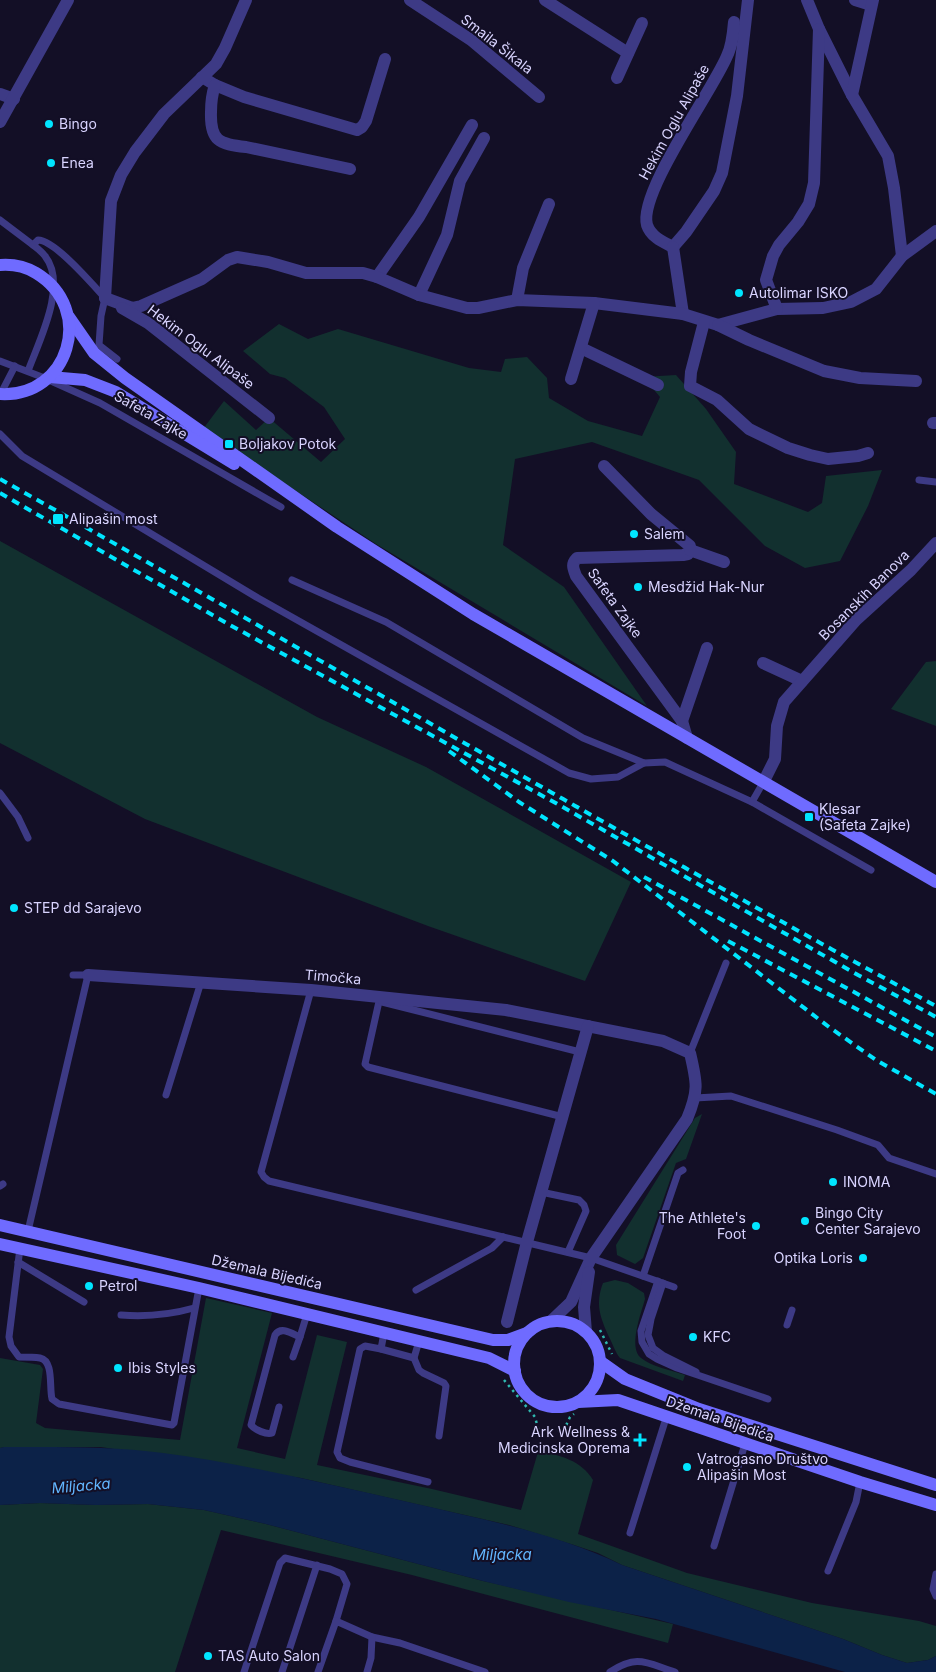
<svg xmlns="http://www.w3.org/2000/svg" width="936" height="1672" viewBox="0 0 936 1672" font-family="Inter,sans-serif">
<rect width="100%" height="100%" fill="#130f26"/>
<g fill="#12302f">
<polygon points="279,324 308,339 338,329 469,368 501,372 505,359 527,357 547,378 549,398 588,421 642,436 660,397 643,377 676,375 706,409 736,452 734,484 808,512 822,503 826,476 882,470 868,506 840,561 805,568 765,546 699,480 592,442 515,459 503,545 564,587 647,706 376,544 203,429 224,401 256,430 269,418 321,462 345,439 324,407 285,378 270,374 243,351"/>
<polygon points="0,541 317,717 426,767 631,882 585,981 428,926 145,819 0,743"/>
<polygon points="936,661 936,726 891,709 926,662"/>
<polygon points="702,1114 686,1159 676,1163 643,1258 635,1264 617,1255 616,1245 695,1118"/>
<path d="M 615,1280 L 628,1283 L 644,1293 L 645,1299 C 641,1314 628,1347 641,1358 C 652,1367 671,1370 685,1375 L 683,1381 L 620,1358 C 615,1352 613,1344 609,1337 C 600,1317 595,1304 603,1283 Z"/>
<path d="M 206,1298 L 272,1313 L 237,1448 L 285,1459 L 317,1335 L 347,1342 L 317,1465 L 432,1489 L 521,1510 L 538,1452 C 559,1454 582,1461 593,1480 L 578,1534 L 687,1573 L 812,1603 L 919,1621 L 936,1626 L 936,1656 L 928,1660 L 907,1663 L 882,1655 L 843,1639 L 622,1565 L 598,1553 L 574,1545 L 509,1525 L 301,1478 L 101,1447 L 5,1447 L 0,1448 L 0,1358 L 40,1365 L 43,1369 L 36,1423 L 45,1428 L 180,1440 Z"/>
<polygon points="40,1503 96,1505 148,1504 204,1510 266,1524 483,1581 673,1624 668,1643 412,1575 221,1530 175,1672 0,1672 0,1505"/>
</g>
<path fill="#0c2248" d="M 4,1447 C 57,1447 111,1446 163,1453 C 246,1464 327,1484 408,1502 C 480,1519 554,1532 622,1565 L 843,1639 L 882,1655 L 907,1663 L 928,1660 L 936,1656 L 936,1672 L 845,1672 L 656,1619 L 569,1602 L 483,1581 L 266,1524 L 204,1510 L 148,1504 L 96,1505 L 40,1503 L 0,1505 L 0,1448 Z"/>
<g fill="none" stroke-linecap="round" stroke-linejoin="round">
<g stroke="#2fb8b0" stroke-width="2.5" stroke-dasharray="2.5 4" stroke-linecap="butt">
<polyline points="600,1330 612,1354"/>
<polyline points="504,1380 535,1417 539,1432 546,1431"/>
<polyline points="558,1430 563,1432 570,1417 574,1414"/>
</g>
<g stroke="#3d3a85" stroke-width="7">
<path d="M 0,220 L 33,245 L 38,240 C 55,240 93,285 105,298 L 101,316 L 99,345 L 117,359"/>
<polyline points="0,361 42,377 100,403 281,507"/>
<path d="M 28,371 C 39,341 68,285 45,256 C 42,252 37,248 33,245"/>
<polyline points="0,395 15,366"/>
<polyline points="0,434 22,456 258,598 569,773 591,779 618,777 644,763 665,762 752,802 764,781"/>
<polyline points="919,480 936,482"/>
<polyline points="292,580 386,622 583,738 644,763"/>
<polyline points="0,793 18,817 28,838"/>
<polyline points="752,802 871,870"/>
<polyline points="311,990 261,1172 264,1177 269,1181 591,1258 674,1287"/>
<polyline points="380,997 365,1064 368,1067 563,1117"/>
<polyline points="382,1002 580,1052"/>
<polyline points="690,1053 726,963"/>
<polyline points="166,1095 201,982"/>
<polyline points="695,1098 731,1096 837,1130 878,1145 889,1158 936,1174"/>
<polyline points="0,1186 3,1184"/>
<polyline points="541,1192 579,1200 584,1205 586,1211 568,1252"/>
<polyline points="28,1231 88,975 73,975"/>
<path d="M 20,1248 L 9,1337 L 11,1346 L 19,1357 C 26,1357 34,1357 40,1358 C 54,1361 49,1387 52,1399 L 59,1404 L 172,1425 L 174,1423 L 199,1288"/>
<polyline points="18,1262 84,1302"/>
<polyline points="643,1276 678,1173 683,1170"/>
<polyline points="658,1281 641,1331 642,1342 649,1354 657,1359 677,1368 768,1399"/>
<polyline points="663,1283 651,1319 648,1335 653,1348 664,1356 696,1372"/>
<polyline points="416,1290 492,1248 503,1237"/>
<path d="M 121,1315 C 147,1317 169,1315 194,1308"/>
<polyline points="787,1325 792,1310"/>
<polyline points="384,1333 381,1349 365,1346 360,1349 337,1452 340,1458 350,1462 428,1482"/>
<polyline points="300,1337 307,1314"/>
<polyline points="381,1349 414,1358 419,1341"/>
<polyline points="414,1358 419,1370 423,1373 444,1383 446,1386 439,1436"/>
<path d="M 279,1407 L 272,1433 C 267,1435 255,1430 251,1425 L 275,1335 C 281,1326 291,1333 300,1337 L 293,1357"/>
<polyline points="630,1533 667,1415"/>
<polyline points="714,1546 745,1444"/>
<polyline points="828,1571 856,1502 860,1482"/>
<polyline points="936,1574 933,1589 936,1596"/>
<polyline points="244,1672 280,1563 285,1558 330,1569 342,1574 347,1584 336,1621"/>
<polyline points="282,1672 317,1565"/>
<polyline points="318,1672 336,1621 372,1637 400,1643 485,1672"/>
<polyline points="367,1672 371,1658 372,1637"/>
<path d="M 610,1672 C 638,1654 646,1663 675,1672"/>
</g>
<g stroke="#3d3a85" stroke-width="12">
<polyline points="410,0 471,40 539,97"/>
<polyline points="545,0 628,53"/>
<polyline points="807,0 819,29 852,95 888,156 894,188 902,256"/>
<polyline points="855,0 871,5"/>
<polyline points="202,77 215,85 244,97 357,130 362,127 366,121 385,59"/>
<polyline points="617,78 642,23"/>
<path d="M 215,85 C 212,94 211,103 211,112 C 210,141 219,144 246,147 L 350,169"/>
<polyline points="0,94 14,99"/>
<polyline points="852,95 873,0"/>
<polyline points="0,122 68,0"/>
<polyline points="673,247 686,232 714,191 722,173 737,96 748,0"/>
<path d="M 673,247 C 663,242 651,237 647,225 C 638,193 713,90 727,56 C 732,46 733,34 734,22"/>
<polyline points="673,247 683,314"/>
<polyline points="377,277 419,217 472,125"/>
<polyline points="419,295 447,235 460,181 484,138"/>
<polyline points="105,298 132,308 141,306 202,279 228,260 237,257 268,262 306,273 363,273 377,277 419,295 467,308 478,308 517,300 594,303 683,314 718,325 777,309 823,308 851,302 876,289 902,256 936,231"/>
<polyline points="105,298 111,201 121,175 135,152 164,114 216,64 225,48 246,0"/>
<polyline points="517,300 523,268 549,204"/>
<polyline points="122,308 148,323 269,418"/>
<polyline points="777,309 766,280 773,256 779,245 798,222 809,204 814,183 819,29"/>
<polyline points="704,322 691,372 690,386 717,400 749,429 788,448 810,455 828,459 858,456 868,453"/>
<polyline points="718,325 749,340 824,371 860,378 916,381"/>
<polyline points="581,348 658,385"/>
<polyline points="571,379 594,303"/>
<polyline points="933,423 936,423"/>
<path d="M 604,466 L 651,514 L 690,546 L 690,550 L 688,554 L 683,555 L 577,558 C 571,564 573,568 576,576 L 682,721 L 687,738"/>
<polyline points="690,550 724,562"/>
<polyline points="763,663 802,681"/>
<polyline points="682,721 707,648"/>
<polyline points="764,781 775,759 777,726 784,702 856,620 911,570 936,543"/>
<path d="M 88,975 L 311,990 L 506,1010 L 663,1041 L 690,1053 C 697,1083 699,1090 687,1119 L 591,1258 L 571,1302 L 551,1321"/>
<polyline points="507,1322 527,1242 588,1026"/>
<polyline points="586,1332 584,1307 589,1272"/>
</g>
<g stroke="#6f6bff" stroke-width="12">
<polyline points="69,317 94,353 125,378 337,527 473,614 936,882"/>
<polyline points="50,377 85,380 116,392 234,464"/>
<polyline points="0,1225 493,1340 508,1340 527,1333"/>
<polyline points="0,1244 199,1288 489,1358 515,1371"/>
<circle cx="557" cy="1364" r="43"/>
<polyline points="601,1362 625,1379 699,1409 936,1485"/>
<polyline points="578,1402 618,1400 860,1482 936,1505"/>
</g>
<g stroke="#00e5ff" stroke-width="4" stroke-dasharray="8 6" stroke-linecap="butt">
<path d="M 0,479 C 312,654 621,836 936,1006"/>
<polyline points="0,493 230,625 561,806 858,975 936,1017"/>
<polyline points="449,751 519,802 613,861 829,1027 876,1060 936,1094"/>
<polyline points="644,877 936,1037"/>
<polyline points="728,941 936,1051"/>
</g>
<path stroke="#6f6bff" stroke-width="12" d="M 0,265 C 13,264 26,267 36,273 C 96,309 69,398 0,394"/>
</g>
<g fill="#00e5ff" stroke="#130f26" stroke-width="2">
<circle cx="49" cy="124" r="5"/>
<circle cx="51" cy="163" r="5"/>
<circle cx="739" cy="293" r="5"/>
<rect x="224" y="439" width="10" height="10" rx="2.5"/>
<rect x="52" y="513" width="12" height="12" rx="2.5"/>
<circle cx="634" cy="534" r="5"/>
<circle cx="638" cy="587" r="5"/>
<rect x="804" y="812" width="10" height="10" rx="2.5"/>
<circle cx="14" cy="908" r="5"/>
<circle cx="833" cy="1182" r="5"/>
<circle cx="805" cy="1221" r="5"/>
<circle cx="756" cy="1226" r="5"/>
<circle cx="863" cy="1258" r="5"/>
<circle cx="89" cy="1286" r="5"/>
<circle cx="693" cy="1337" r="5"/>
<circle cx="118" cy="1368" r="5"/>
<path d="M637.5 1432.5h5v5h5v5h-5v5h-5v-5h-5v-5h5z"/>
<circle cx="687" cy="1467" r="5"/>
<circle cx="208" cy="1656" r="5"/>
</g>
<g text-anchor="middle" stroke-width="4" stroke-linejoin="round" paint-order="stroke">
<g font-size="14" fill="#d9d4ff" stroke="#130f26">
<text transform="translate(497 44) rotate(38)" y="5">Smaila Šikala</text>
<text transform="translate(674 122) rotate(-61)" y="5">Hekim Oglu Alipaše</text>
<text transform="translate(201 347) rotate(37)" y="5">Hekim Oglu Alipaše</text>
<text transform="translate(151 415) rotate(30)" y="5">Safeta Zajke</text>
<text transform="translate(864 595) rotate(-45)" y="5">Bosanskih Banova</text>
<text transform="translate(615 603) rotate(54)" y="5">Safeta Zajke</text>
<text transform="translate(333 977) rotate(5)" y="5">Timočka</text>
<text transform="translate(267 1272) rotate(13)" y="5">Džemala Bijedića</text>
<text transform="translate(720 1419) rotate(19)" y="5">Džemala Bijedića</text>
</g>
<g font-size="14" fill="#d9d4ff" stroke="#130f26" text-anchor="start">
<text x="59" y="129">Bingo</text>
<text x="61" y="168">Enea</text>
<text x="749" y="298">Autolimar ISKO</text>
<text x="239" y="449">Boljakov Potok</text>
<text x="69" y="524">Alipašin most</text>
<text x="644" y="539">Salem</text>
<text x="648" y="592">Mesdžid Hak-Nur</text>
<text x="819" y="814">Klesar<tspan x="819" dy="16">(Safeta Zajke)</tspan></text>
<text x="24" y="913">STEP dd Sarajevo</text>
<text x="843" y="1187">INOMA</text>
<text x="815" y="1218">Bingo City<tspan x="815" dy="16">Center Sarajevo</tspan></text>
<text x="746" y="1223" text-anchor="end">The Athlete's<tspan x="746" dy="16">Foot</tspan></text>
<text x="853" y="1263" text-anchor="end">Optika Loris</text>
<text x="99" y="1291">Petrol</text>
<text x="703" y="1342">KFC</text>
<text x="128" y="1373">Ibis Styles</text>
<text x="630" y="1437" text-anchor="end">Ark Wellness &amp;<tspan x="630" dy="16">Medicinska Oprema</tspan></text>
<text x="697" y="1464">Vatrogasno Društvo<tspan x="697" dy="16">Alipašin Most</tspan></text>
<text x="218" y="1661">TAS Auto Salon</text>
</g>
<g font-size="15" font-style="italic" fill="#62b6ff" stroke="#130f26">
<text transform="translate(81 1486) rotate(-5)" y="5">Miljacka</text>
<text x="502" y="1560">Miljacka</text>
</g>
</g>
</svg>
